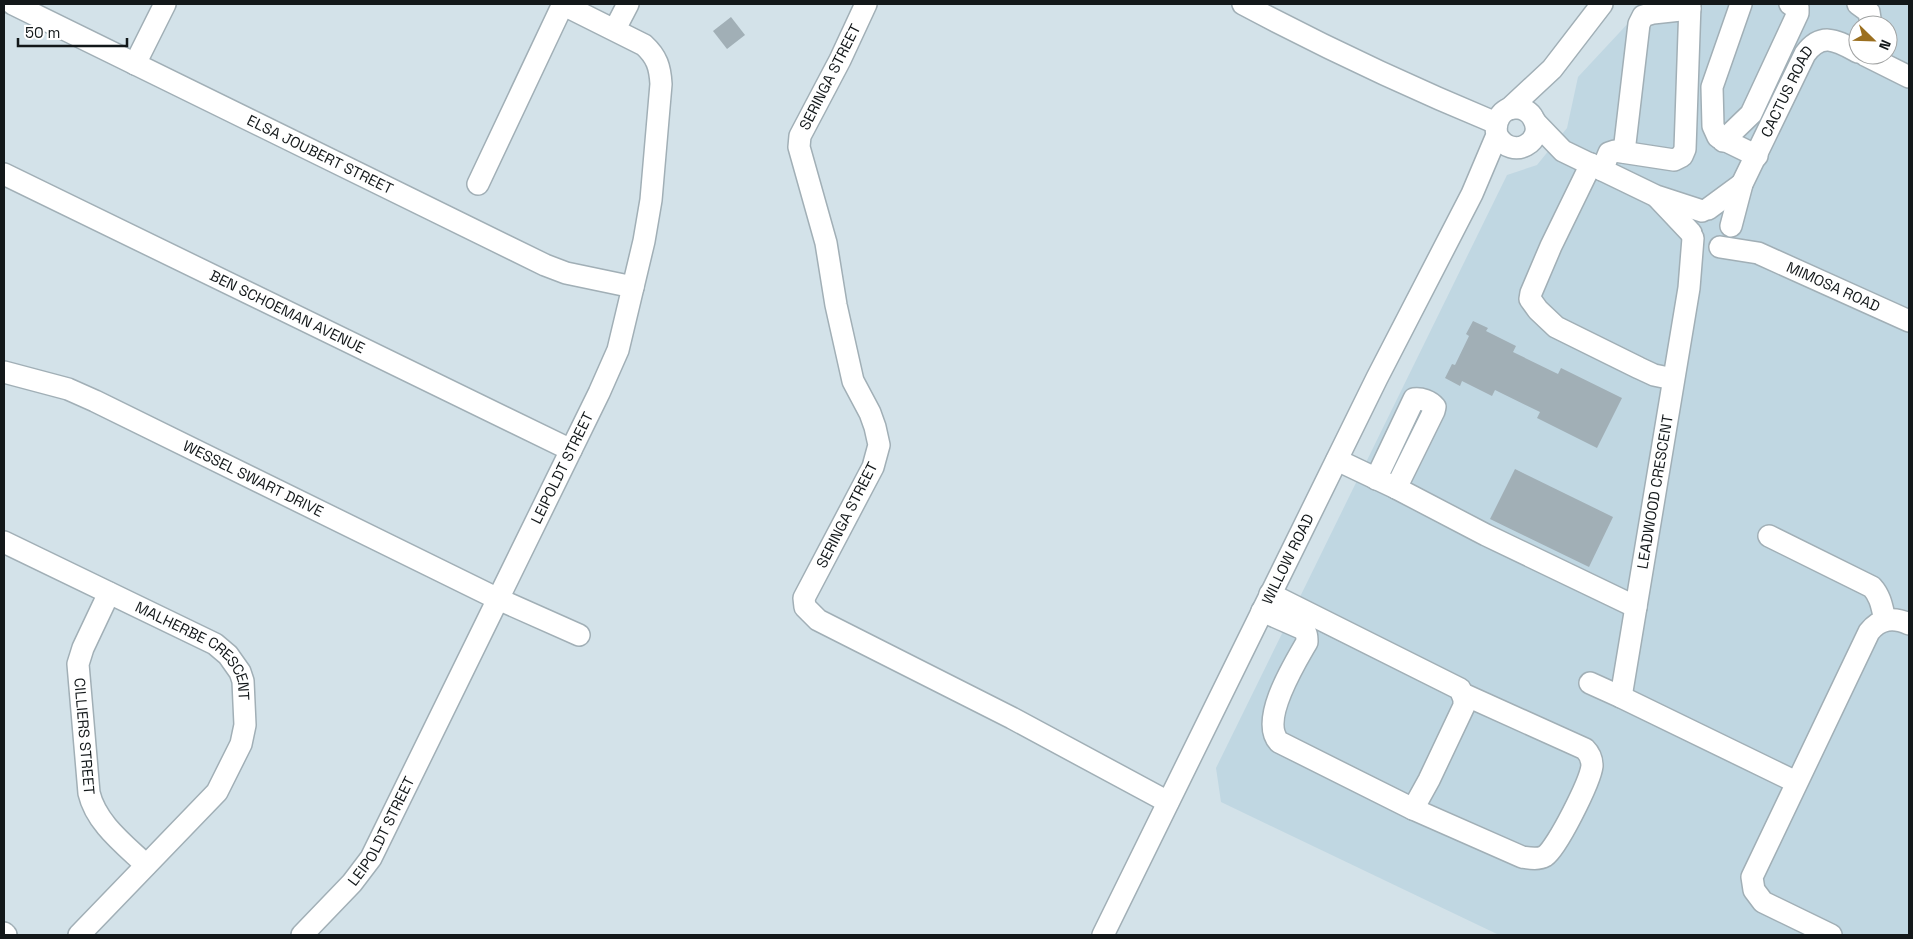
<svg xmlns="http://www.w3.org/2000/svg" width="1913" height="939" viewBox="0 0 1913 939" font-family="'Space Grotesk',sans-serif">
<rect width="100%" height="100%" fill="#d3e2e9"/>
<path fill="#c0d7e2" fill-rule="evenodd" d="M 1646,4 L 1909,4 L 1909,935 L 1499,935 L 1221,802 L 1216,768 L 1507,175 L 1537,165 L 1567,128 L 1578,77 ZM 1858,25 L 1888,25 L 1888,55 L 1858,55 Z"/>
<g fill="#a1afb6">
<polygon points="731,17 745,35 727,49 713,31"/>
<polygon points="1473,321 1488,328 1486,331 1516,346 1513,352 1558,374 1561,368 1622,398 1597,448 1537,418 1540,412 1495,390 1492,396 1462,381 1460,386 1445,378 1452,364 1455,365 1469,336 1466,334"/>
<polygon points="1515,469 1613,517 1589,567 1490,519"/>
</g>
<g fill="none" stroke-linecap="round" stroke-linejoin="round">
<g stroke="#a1afb6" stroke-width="24">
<g id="minor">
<path id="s1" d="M 13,4 L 545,265 L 566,273 L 633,287"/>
<polyline points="866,4 840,60 800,136 799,147 826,243 836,305 853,381 870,413 875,427 879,445 873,467 804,598 805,607 818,620 1012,718 1168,802"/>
<path d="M 1243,4 C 1326,48 1409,87 1496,123"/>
<polyline points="1741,4 1712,87 1713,126 1718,137 1757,156"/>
<polyline points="1858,4 1869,12 1871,25"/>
<polyline points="615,29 628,4"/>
<polyline points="1865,55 1909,77"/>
<polyline points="135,64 165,4"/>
<polyline points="1509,109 1552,69 1602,4"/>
<polyline points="1536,123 1563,151 1656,196 1702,211"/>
<polyline points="1723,141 1751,114 1798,13 1798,8 1790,4"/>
<polyline points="1624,152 1639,24 1643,16 1653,13 1690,9"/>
<polyline points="1591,164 1551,246 1531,293 1530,299 1538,310 1556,327 1639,368 1654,375 1673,379"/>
<polyline points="1602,170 1609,153 1615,151 1674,160 1682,156 1685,149 1690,4"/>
<path id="s2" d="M 4,174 L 571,450"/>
<polyline points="478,184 563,4"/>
<polyline points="1658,198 1691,233"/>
<polyline points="1708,209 1742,184"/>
<path id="s3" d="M 1731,226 L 1742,184 L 1805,54 C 1822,31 1837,41 1858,52"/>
<path id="s4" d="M 1720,247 L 1758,253 L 1909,321"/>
<path id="s5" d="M 4,372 L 68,389 L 95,401 L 498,599 L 579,635"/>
<polyline points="1337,460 1396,488 1486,535 1636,607"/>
<path d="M 1376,479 L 1414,399 C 1421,398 1430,401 1435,407 L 1434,411 L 1396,488"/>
<path d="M 1769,536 L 1872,587 C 1881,597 1882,608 1885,620"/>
<path id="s6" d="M 4,542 L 215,644 L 228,655 L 240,672 L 243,681 L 245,725 L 241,744 L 217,792 L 79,935"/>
<path id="s7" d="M 109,593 L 83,648 L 78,664 L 89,793 C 96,823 124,844 146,865"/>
<polyline points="1270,594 1460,689 1464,699 1464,706 1429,780 1413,809"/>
<path d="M 1262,611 L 1301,628 C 1307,632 1307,636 1307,642 C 1295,663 1259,720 1279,742 L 1413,809 L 1522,857 C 1529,858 1538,860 1545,856 C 1557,848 1590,782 1592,766 C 1592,759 1590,754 1585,749 L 1463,694"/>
<polyline points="1590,683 1621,697 1796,782"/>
<path id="s8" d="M 1621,697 L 1689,288 L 1693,238"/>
<polyline points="4,933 6,935"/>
<path id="s9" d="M 302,935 L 352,883 L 371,858 L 599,393 L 618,350 L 644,241 L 651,200 L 661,84 C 660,67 657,57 644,45 L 562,4"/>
<path id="s10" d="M 1103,935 L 1377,378 L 1472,194 L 1497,135 C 1494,122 1501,107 1517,108 C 1523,108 1530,112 1533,118 C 1547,141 1512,162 1497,135"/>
<path d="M 1831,935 L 1763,902 L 1754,890 L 1752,877 L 1869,632 C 1880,618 1894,617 1909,624"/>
</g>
</g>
<use href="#minor" stroke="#fff" stroke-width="21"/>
</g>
<g text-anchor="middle" stroke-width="4" stroke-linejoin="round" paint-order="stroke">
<g font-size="15" fill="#13181a" stroke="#fff">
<text transform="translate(830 77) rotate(-63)" y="5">SERINGA STREET</text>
<text dy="5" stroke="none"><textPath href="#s3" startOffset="146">CACTUS ROAD</textPath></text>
<text dy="5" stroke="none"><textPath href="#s1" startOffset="342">ELSA JOUBERT STREET</textPath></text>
<text dy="5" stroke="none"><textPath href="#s4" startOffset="121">MIMOSA ROAD</textPath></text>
<text dy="5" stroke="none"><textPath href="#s2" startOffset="315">BEN SCHOEMAN AVENUE</textPath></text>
<text dy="5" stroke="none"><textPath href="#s9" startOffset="538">LEIPOLDT STREET</textPath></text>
<text dy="5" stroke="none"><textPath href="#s5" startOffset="272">WESSEL SWART DRIVE</textPath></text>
<text dy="5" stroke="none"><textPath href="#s8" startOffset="208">LEADWOOD CRESCENT</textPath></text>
<text transform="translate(847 515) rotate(-63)" y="5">SERINGA STREET</text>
<text dy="5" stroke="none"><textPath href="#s10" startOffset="419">WILLOW ROAD</textPath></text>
<text dy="5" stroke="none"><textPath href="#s6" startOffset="224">MALHERBE CRESCENT</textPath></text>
<text dy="5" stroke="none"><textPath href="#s7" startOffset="150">CILLIERS STREET</textPath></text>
<text dy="5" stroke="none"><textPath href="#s9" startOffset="132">LEIPOLDT STREET</textPath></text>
</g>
</g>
<rect width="1913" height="939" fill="none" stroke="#13181a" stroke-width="10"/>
<g transform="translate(1873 40) rotate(113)"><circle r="24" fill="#ffffff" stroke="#a1a3a3"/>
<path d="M0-4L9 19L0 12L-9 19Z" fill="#9b6f1f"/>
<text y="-8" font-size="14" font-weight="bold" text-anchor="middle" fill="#13181a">N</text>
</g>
<path d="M18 38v8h109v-8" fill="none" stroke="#13181a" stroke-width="2.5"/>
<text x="25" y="38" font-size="15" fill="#13181a" stroke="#ffffff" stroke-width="4" paint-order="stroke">50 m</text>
</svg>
